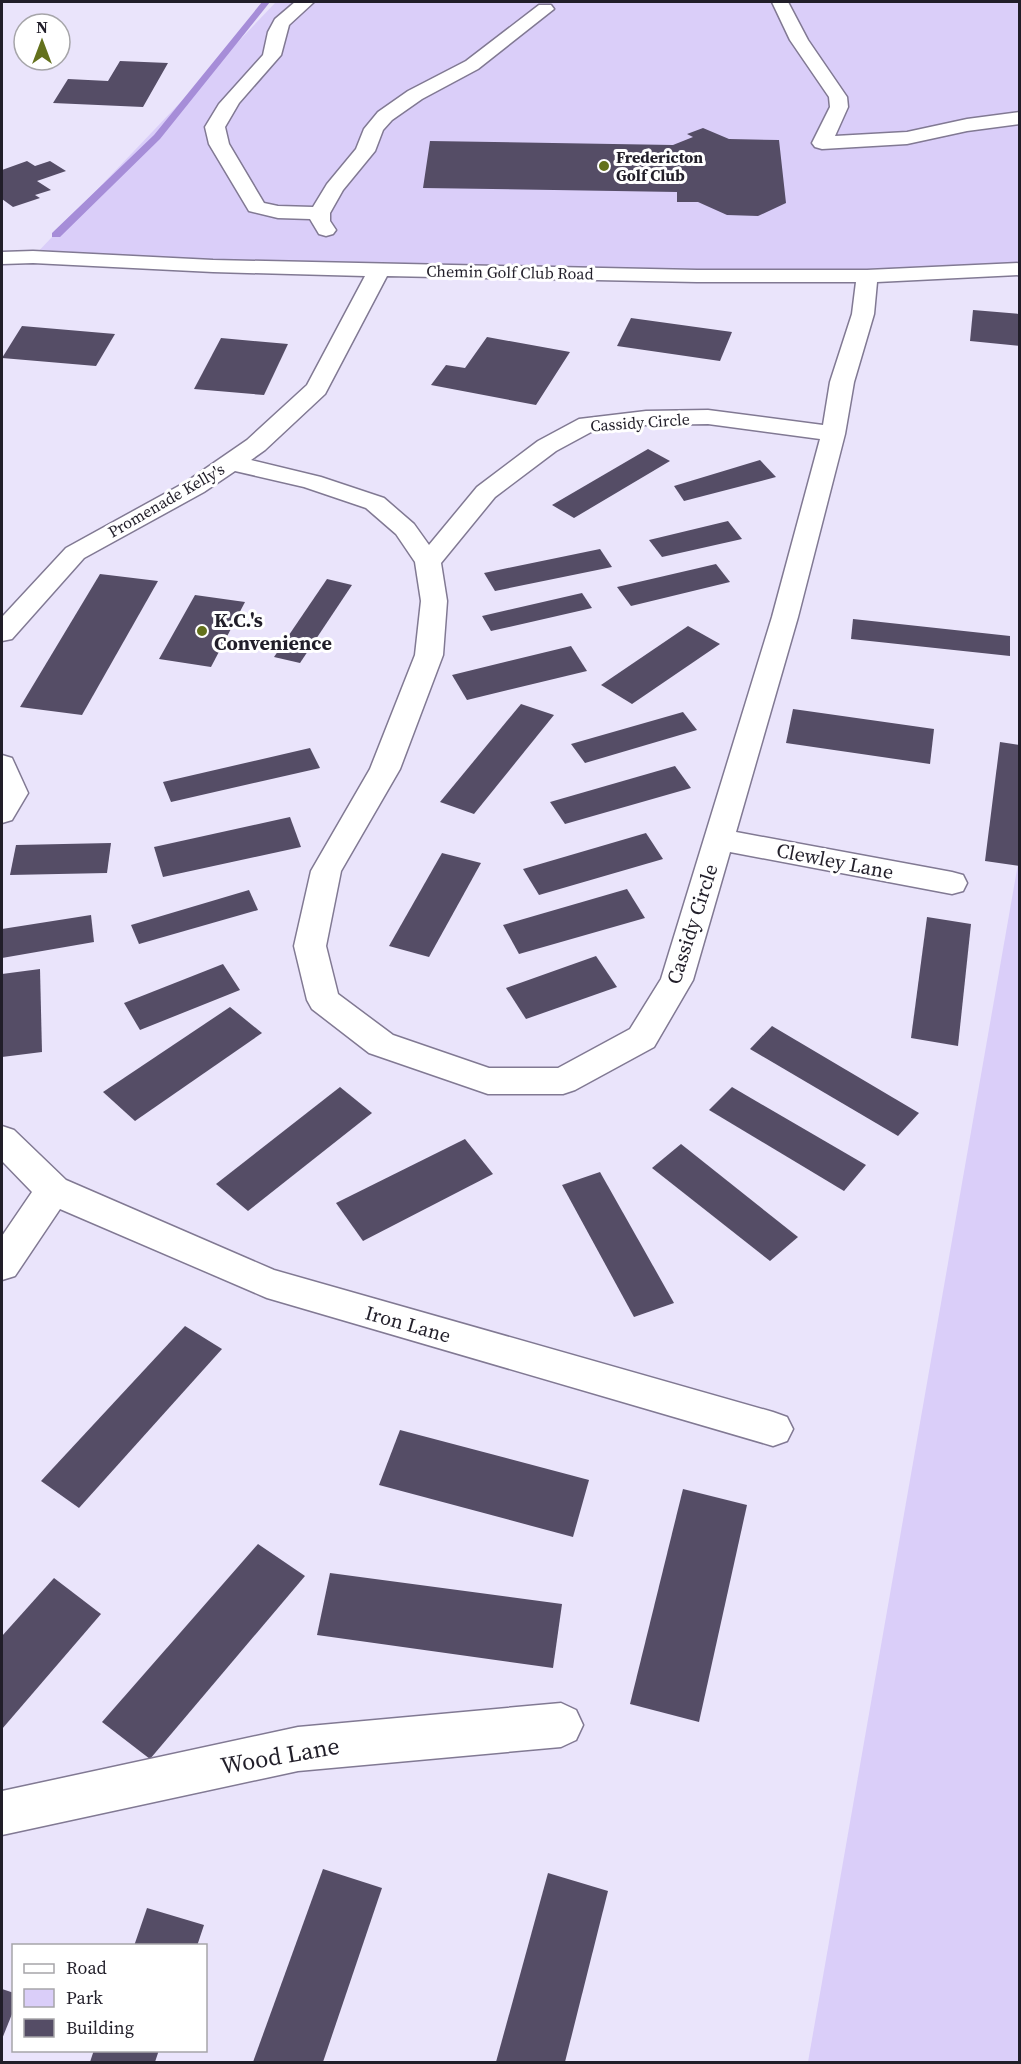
<svg xmlns="http://www.w3.org/2000/svg" width="1021" height="2064" viewBox="0 0 1021 2064" font-family="'Source Serif 4',serif">
<rect width="100%" height="100%" fill="#eae4fb"/>
<g fill="#dacef9">
<polygon points="276,2 1019,2 1019,269 867,276 33,257"/>
<polygon points="1019,858 1019,2062 808,2062"/>
</g>
<g fill="none" stroke-linecap="round" stroke-linejoin="round">
<polygon fill="#a68dd8" fill-rule="evenodd" points="262,2 270,2 160,139 60,237 52,237 52,233 154,135"/>
</g>
<g fill="#554d66">
<polygon points="120,61 168,63 143,107 53,103 68,79 108,81"/>
<polygon points="703,128 729,139 779,140 786,203 758,216 727,215 698,202 677,202 677,192 423,188 430,141 673,145 693,137 687,134"/>
<polygon points="27,161 35,166 50,161 66,171 37,181 51,190 35,195 40,198 13,207 2,199 2,170"/>
<polygon points="973,310 1020,314 1020,346 970,341"/>
<polygon points="631,318 732,332 720,361 617,346"/>
<polygon points="22,326 115,334 96,366 2,358"/>
<polygon points="487,337 570,352 536,405 431,385 446,365 465,368"/>
<polygon points="221,338 288,344 264,395 194,389"/>
<polygon points="648,449 670,461 574,518 552,505"/>
<polygon points="760,460 776,477 684,501 674,486"/>
<polygon points="728,521 742,539 662,557 649,540"/>
<polygon points="600,549 612,567 495,591 484,573"/>
<polygon points="716,564 730,582 631,606 617,587"/>
<polygon points="100,574 158,581 82,715 20,707"/>
<polygon points="327,579 352,585 300,663 274,657"/>
<polygon points="582,593 592,608 491,631 482,616"/>
<polygon points="195,595 245,602 211,667 159,659"/>
<polygon points="853,619 1010,636 1010,656 851,639"/>
<polygon points="688,626 720,644 632,704 601,685"/>
<polygon points="571,646 587,671 467,700 452,675"/>
<polygon points="521,704 554,715 474,814 440,802"/>
<polygon points="793,709 934,729 930,764 786,743"/>
<polygon points="683,712 697,730 585,763 571,744"/>
<polygon points="1000,742 1020,745 1020,866 985,861"/>
<polygon points="310,748 320,768 171,802 163,782"/>
<polygon points="675,766 691,788 565,824 550,802"/>
<polygon points="290,817 301,847 163,877 154,847"/>
<polygon points="646,833 663,859 539,895 523,869"/>
<polygon points="111,843 107,873 10,875 16,845"/>
<polygon points="442,853 481,863 429,957 389,946"/>
<polygon points="627,889 645,918 519,954 503,925"/>
<polygon points="249,890 258,910 139,944 131,925"/>
<polygon points="91,915 94,942 2,958 2,929"/>
<polygon points="927,917 971,924 958,1046 911,1038"/>
<polygon points="596,956 617,987 526,1019 506,988"/>
<polygon points="223,964 240,990 140,1030 124,1003"/>
<polygon points="40,969 42,1052 2,1057 2,974"/>
<polygon points="230,1007 262,1033 135,1121 103,1092"/>
<polygon points="772,1026 919,1113 898,1136 750,1049"/>
<polygon points="340,1087 372,1113 248,1211 216,1184"/>
<polygon points="732,1087 866,1165 844,1191 709,1110"/>
<polygon points="465,1139 493,1174 363,1241 336,1203"/>
<polygon points="681,1144 798,1237 770,1261 652,1168"/>
<polygon points="600,1172 674,1303 634,1317 562,1185"/>
<polygon points="185,1326 222,1349 79,1508 41,1481"/>
<polygon points="400,1430 589,1480 573,1537 379,1485"/>
<polygon points="683,1489 747,1505 699,1722 630,1704"/>
<polygon points="258,1544 305,1576 150,1759 102,1722"/>
<polygon points="330,1573 562,1604 553,1668 317,1635"/>
<polygon points="54,1578 101,1614 2,1729 2,1636"/>
<polygon points="323,1869 382,1888 323,2062 253,2062"/>
<polygon points="548,1873 608,1891 565,2062 496,2062"/>
<polygon points="147,1908 204,1925 197,1946 134,1946"/>
<polygon points="2,1989 14,1993 14,2009 2,2039"/>
<polygon points="94,2050 159,2050 155,2062 90,2062"/>
</g>
<g fill="none" stroke-linecap="round" stroke-linejoin="round">
<g stroke="#817993" stroke-width="3">
<g id="minor">
<polygon points="295,2 314,2 289,25 281,55 239,103 225,127 229,144 264,203 278,206 313,207 327,184 356,149 364,129 378,112 408,91 466,61 539,5 551,5 554,9 478,69 422,99 392,120 383,130 375,151 343,190 330,213 330,221 336,230 333,234 326,236 319,234 310,219 278,218 249,211 209,144 205,127 219,104 263,55 268,32 275,19"/>
<polygon points="772,2 788,2 808,40 847,97 848,107 835,136 907,132 967,119 1020,112 1020,124 967,131 907,144 822,149 815,147 812,143 830,107 829,97 790,40"/>
<path d="M 33,251 L 213,260 L 697,270 L 867,270 L 1020,263 L 1020,275 L 877,282 L 874,314 L 854,382 L 845,434 L 798,617 L 736,832 L 952,872 L 963,875 L 967,883 L 963,891 L 952,894 L 730,852 L 693,980 L 654,1047 L 575,1090 L 563,1094 L 488,1094 L 369,1053 L 312,1009 L 307,1000 L 294,946 L 311,871 L 370,769 L 415,655 L 421,601 L 415,562 L 396,534 L 366,508 L 304,487 L 235,471 L 204,492 L 84,558 L 12,639 L 2,641 L 2,617 L 66,548 L 186,482 L 247,440 L 307,385 L 365,276 L 213,272 L 33,263 L 2,264 L 2,252 ZM 387,276 L 697,282 L 856,282 L 852,314 L 830,382 L 823,425 L 708,410 L 646,411 L 579,419 L 538,441 L 477,487 L 429,545 L 414,524 L 384,498 L 321,477 L 251,460 L 265,450 L 325,394 ZM 708,424 L 820,439 L 772,617 L 661,979 L 630,1029 L 558,1068 L 489,1068 L 393,1035 L 338,994 L 326,946 L 341,871 L 400,769 L 443,655 L 447,601 L 441,563 L 495,497 L 556,451 L 593,431 L 646,425 Z"/>
<polygon points="2,755 12,758 28,793 12,820 2,823"/>
<polygon points="2,1126 14,1130 66,1180 274,1270 773,1412 787,1417 793,1429 787,1441 773,1446 267,1298 60,1209 15,1276 2,1280 2,1236 32,1192 2,1161"/>
<polygon points="561,1703 576,1710 583,1725 576,1740 561,1747 298,1771 2,1835 2,1791 298,1727"/>
</g>
</g>
<use href="#minor" fill="#fff" fill-rule="evenodd"/>
</g>
<g fill="#63711c" stroke="#fff" stroke-width="2">
<circle cx="604" cy="166" r="6"/>
<circle cx="202" cy="631" r="6"/>
</g>
<g text-anchor="middle" stroke-width="6" stroke-linejoin="round" paint-order="stroke">
<g font-size="16" font-weight="bold" fill="#211e29" stroke="#fff" text-anchor="start">
<text x="616" y="163">Fredericton<tspan x="616" dy="18">Golf Club</tspan></text>
</g>
<g font-size="16" fill="#211e29" stroke="#fff">
<text transform="translate(510 272) rotate(1)" y="6">Chemin Golf Club Road</text>
<text transform="translate(640 422) rotate(-4)" y="6">Cassidy Circle</text>
<text transform="translate(166 500) rotate(-30)" y="6">Promenade Kelly's</text>
</g>
<g font-size="20" font-weight="bold" fill="#211e29" stroke="#fff" text-anchor="start">
<text x="214" y="627">K.C.'s<tspan x="214" dy="23">Convenience</tspan></text>
</g>
<g font-size="20" fill="#211e29" stroke="#fff">
<text transform="translate(835 861) rotate(11)" y="7">Clewley Lane</text>
<text transform="translate(692 924) rotate(-72)" y="7">Cassidy Circle</text>
<text transform="translate(408 1324) rotate(16)" y="7">Iron Lane</text>
</g>
<g font-size="24" fill="#211e29" stroke="#fff">
<text transform="translate(280 1756) rotate(-10)" y="8">Wood Lane</text>
</g>
</g>
<rect width="1021" height="2064" fill="none" stroke="#211e29" stroke-width="6"/>
<rect x="12" y="1944" width="195" height="108" fill="#ffffff" stroke="#a6a5a9" stroke-width="1.5"/>
<rect x="24" y="1964" width="30" height="9" fill="#ffffff" stroke="#a6a5a9" stroke-width="1.5"/>
<text x="66" y="1974" font-size="18" fill="#211e29">Road</text>
<rect x="24" y="1989" width="30" height="18" fill="#dacef9" stroke="#a6a5a9" stroke-width="1.5"/>
<text x="66" y="2004" font-size="18" fill="#211e29">Park</text>
<rect x="24" y="2019" width="30" height="18" fill="#554d66" stroke="#a6a5a9" stroke-width="1.5"/>
<text x="66" y="2034" font-size="18" fill="#211e29">Building</text>
<g transform="translate(42 42)"><circle r="28" fill="#ffffff" stroke="#a6a5a9" stroke-width="1.5"/>
<path d="M0-4.5L10 22L0 15L-10 22Z" fill="#63711c"/>
<text y="-9" font-size="16" font-weight="bold" text-anchor="middle" fill="#211e29">N</text>
</g>
</svg>
